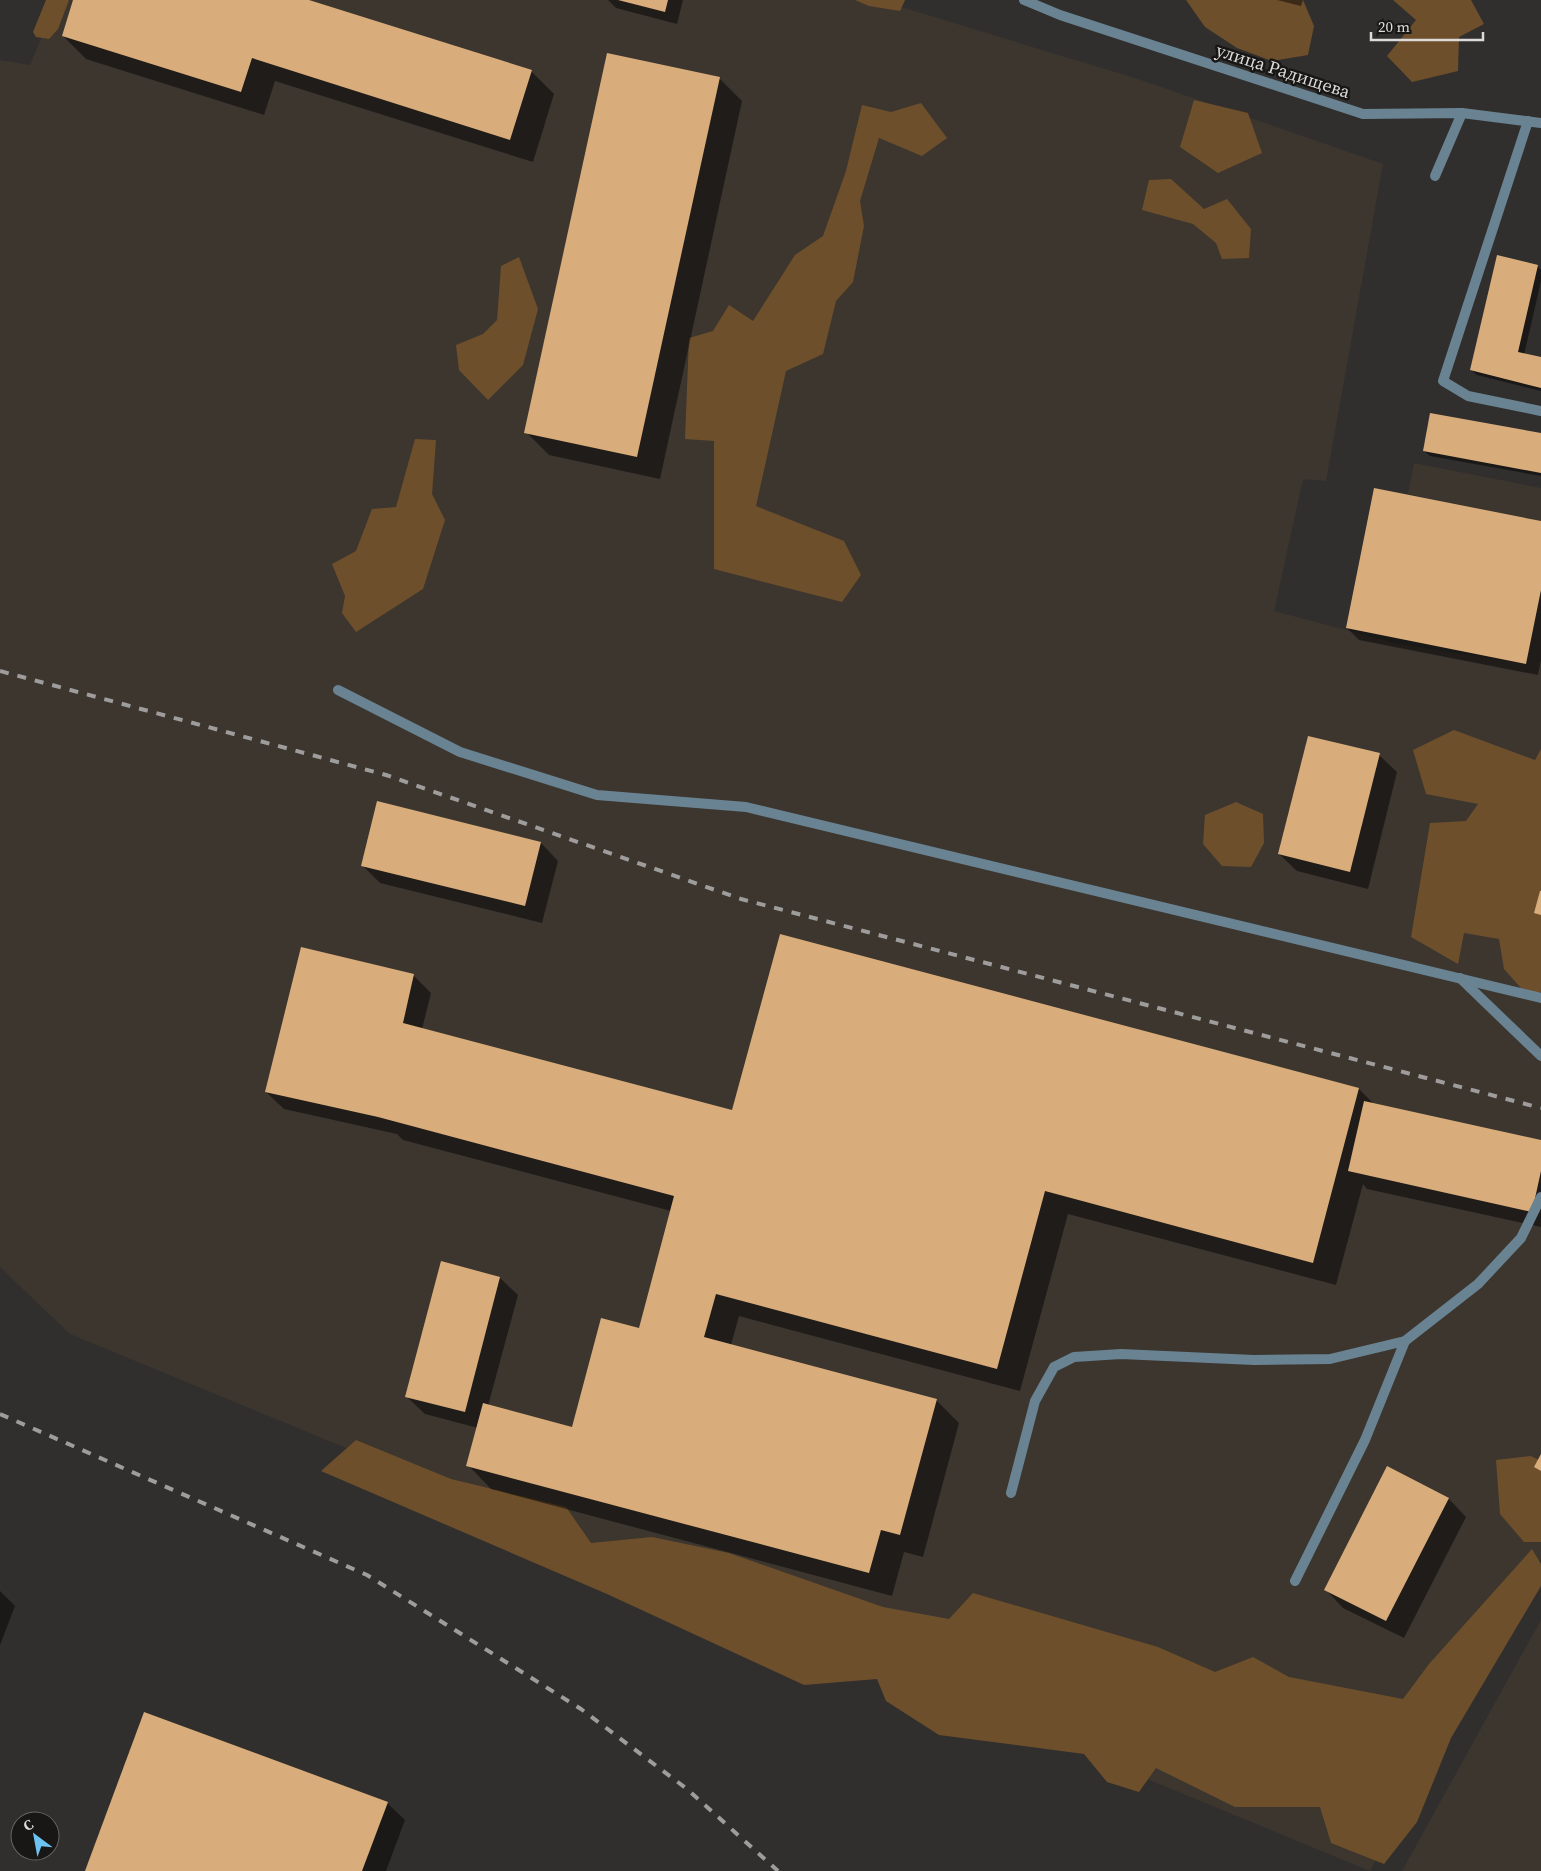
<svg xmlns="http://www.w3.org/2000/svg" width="1541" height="1871" viewBox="0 0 1541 1871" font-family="'Source Serif 4',serif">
<rect width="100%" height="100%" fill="#312f2d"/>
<g fill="#3c362f">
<polygon points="57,0 878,0 1141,80 1383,164 1326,481 1303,479 1274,611 1399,644 1526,664 1541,591 1541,1559 1370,1871 70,1334 0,1267 0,60 30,65"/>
<polygon points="1414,463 1541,488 1541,521 1408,494"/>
<polygon points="1541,1620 1541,1871 1402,1871"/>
</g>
<g fill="#6e4f2b">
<polygon points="46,0 69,0 58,29 49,39 36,37 33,32"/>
<polygon points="855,0 905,0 900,11 869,6"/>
<polygon points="1186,0 1303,0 1314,26 1308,55 1272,61 1237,48 1205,27"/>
<polygon points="1393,0 1471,0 1484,24 1459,37 1458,71 1412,82 1387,56 1416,20"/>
<polygon points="1194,100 1248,113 1262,153 1218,173 1180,147"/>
<polygon points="921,103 947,138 922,156 879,138 860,201 864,226 853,282 836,301 823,354 786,371 756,506 844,541 861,575 842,602 714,569 714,441 685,439 689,338 713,331 729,305 753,321 795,255 823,236 846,171 862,105 891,112"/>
<polygon points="1171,179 1204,209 1227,199 1251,229 1249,258 1222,259 1216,243 1193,224 1142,210 1149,180"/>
<polygon points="519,257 538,309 523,365 488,400 459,370 456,345 483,334 497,320 501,266"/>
<polygon points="415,439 436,440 432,494 445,520 423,589 356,632 342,613 345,596 332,564 356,551 372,509 396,507"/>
<polygon points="1454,730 1535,760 1541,749 1541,992 1527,995 1504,969 1499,939 1464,933 1458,964 1411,937 1430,823 1466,821 1478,804 1426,794 1413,750"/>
<polygon points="1236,802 1263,814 1264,843 1251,867 1222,866 1203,844 1205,815"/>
<polygon points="356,1440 451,1479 566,1507 591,1543 652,1537 729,1553 883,1607 949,1619 973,1593 1158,1647 1215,1672 1253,1657 1289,1677 1403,1699 1429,1664 1532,1549 1541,1564 1541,1586 1451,1738 1417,1822 1384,1864 1331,1843 1320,1807 1235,1807 1156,1768 1139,1792 1107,1782 1084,1754 939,1735 886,1701 877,1679 804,1685 607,1594 321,1471"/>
<polygon points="1531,1456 1541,1461 1541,1542 1524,1542 1500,1514 1496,1460"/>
</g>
<g fill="#0007">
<polygon points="75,0 305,0 531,71 554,94 533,162 275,81 264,115 86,59 63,36"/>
<polygon points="608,0 683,0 677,24 616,8"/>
<polygon points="1277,0 1303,0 1301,6"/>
<polygon points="719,78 742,101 660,479 549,455 526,432"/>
<polygon points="1537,266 1541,270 1541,281 1524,355 1541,359 1541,391 1477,375 1471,370"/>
<polygon points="1541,434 1541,476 1430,456 1424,451"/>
<polygon points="1541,522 1541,660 1538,675 1359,640 1347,628"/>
<polygon points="1379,755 1397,772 1368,889 1297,871 1279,854"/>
<polygon points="541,843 558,861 542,923 380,883 362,865"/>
<polygon points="780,936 1359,1089 1374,1104 1541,1141 1541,1227 1367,1189 1363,1184 1336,1285 1068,1214 1020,1391 739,1316 731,1345 936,1400 959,1423 923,1557 904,1552 892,1596 491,1489 468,1465 478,1428 425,1414 407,1397 442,1263 500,1278 518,1295 488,1406 573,1429 640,1329 671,1211 403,1140 397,1134 284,1109 266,1092 302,948 414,976 431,993 422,1029 733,1112"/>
<polygon points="1388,1468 1449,1499 1466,1517 1404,1638 1343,1608 1326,1590"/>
<polygon points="0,1591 15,1606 0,1645"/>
<polygon points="387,1803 405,1820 386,1871 86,1871"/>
</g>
<g fill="#d9ad7b">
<polygon points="73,0 309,0 532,70 510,140 252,58 241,92 62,36"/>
<polygon points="618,0 668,0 665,12"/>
<polygon points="607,53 720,77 637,457 524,433"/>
<polygon points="1497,255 1538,265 1518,352 1541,357 1541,388 1470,370"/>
<polygon points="1430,413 1541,433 1541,473 1423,451"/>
<polygon points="1374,488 1541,521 1541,590 1526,664 1346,628"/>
<polygon points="1308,736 1380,753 1350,872 1278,854"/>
<polygon points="377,801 541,842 525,906 361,866"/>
<polygon points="1540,891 1541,891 1541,915 1534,913"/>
<polygon points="780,934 1359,1088 1313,1263 1045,1191 997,1369 716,1294 704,1337 937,1399 900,1535 881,1530 869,1573 466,1466 483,1403 572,1427 601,1318 639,1328 674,1196 378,1117 265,1092 301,947 414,974 403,1023 732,1110"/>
<polygon points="1364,1101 1541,1140 1541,1171 1532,1212 1348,1171"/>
<polygon points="441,1261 500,1277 465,1412 405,1397"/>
<polygon points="1541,1454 1541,1471 1534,1467"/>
<polygon points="1387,1466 1449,1498 1386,1621 1324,1590"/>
<polygon points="144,1712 388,1802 362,1871 85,1871"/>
</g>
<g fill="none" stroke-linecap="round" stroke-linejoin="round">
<g stroke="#698392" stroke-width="10">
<polyline points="1528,121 1443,381 1468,396 1541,411"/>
<polyline points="1435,176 1462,113"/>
<polyline points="1460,978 1541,1056"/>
<polyline points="1011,1493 1035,1401 1054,1367 1074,1357 1121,1354 1254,1360 1330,1359 1405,1341 1478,1284 1521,1238 1541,1197"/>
<polyline points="1295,1581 1365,1440 1405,1341"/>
</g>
<g stroke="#698392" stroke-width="10">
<polyline points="1024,0 1060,15 1363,114 1462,113 1541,123"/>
<polyline points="338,690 460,752 597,795 746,807 1541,998"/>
</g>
<g stroke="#9f9d9b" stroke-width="4" stroke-dasharray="9 9" stroke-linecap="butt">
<polyline points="0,671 386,775 741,899 1541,1108"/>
<polyline points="0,1414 367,1575 581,1709 687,1789 778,1871"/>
</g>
</g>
<g text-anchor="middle" stroke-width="5" stroke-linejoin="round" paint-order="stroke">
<g font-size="18" fill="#dcdbd9" stroke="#181716">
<text transform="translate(1283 71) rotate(18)" y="6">улица Радищева</text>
</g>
</g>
<g transform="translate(35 1836) rotate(328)"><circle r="24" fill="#181716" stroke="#666564"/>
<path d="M0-4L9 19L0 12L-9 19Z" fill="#6cc3f2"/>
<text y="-8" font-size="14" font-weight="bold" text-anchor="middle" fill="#dcdbd9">С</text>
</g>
<path d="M1371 32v8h112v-8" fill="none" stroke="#dcdbd9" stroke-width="2.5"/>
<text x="1378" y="32" font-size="15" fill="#dcdbd9" stroke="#181716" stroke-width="4" paint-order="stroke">20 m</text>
</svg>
